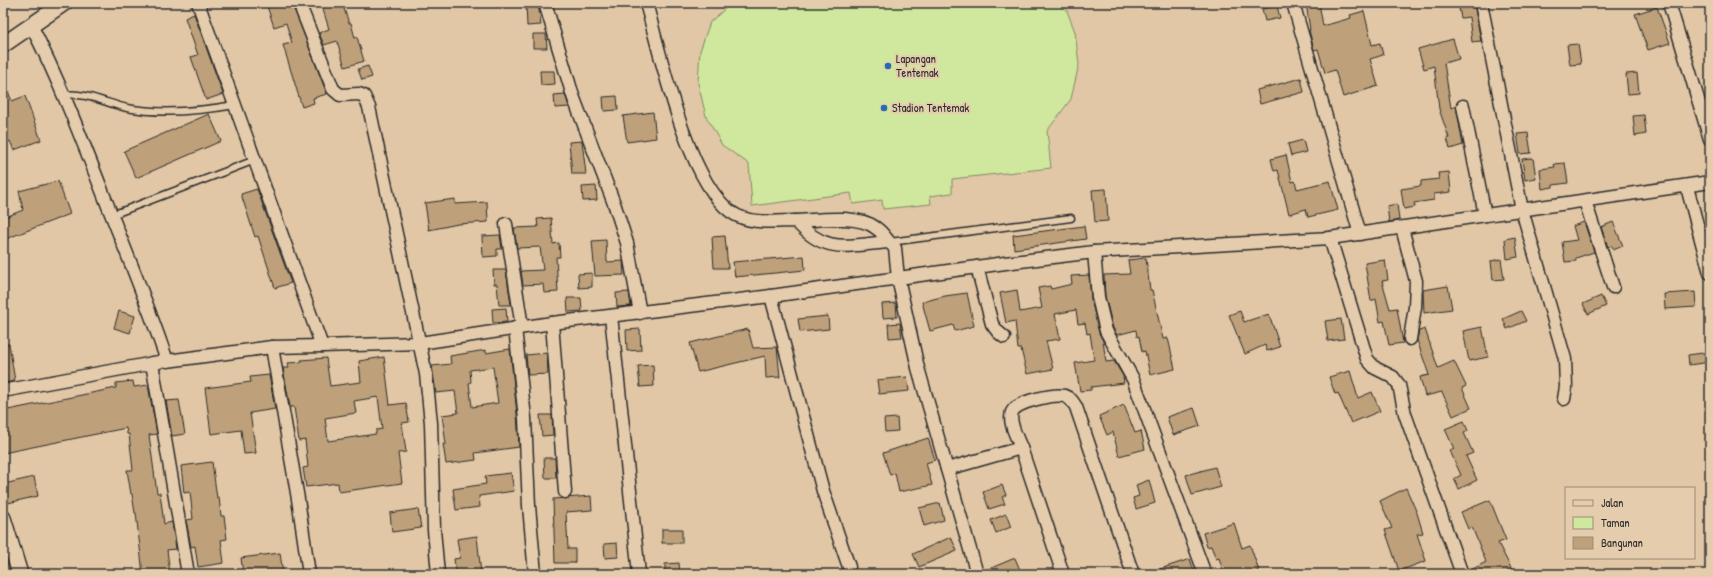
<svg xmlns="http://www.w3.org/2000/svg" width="1713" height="577" viewBox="0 0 1713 577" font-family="'Patrick Hand',sans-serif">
<rect width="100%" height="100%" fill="#e1c7a5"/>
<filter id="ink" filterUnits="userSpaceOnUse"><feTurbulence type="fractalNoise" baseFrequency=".025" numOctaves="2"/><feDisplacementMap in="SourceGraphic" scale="8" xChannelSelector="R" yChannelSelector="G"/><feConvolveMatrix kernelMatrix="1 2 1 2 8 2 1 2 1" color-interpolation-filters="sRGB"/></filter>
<g filter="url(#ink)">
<polygon fill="#d0e89e" stroke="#7e8a64" points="732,3 1064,3 1075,32 1079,64 1071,99 1047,131 1051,168 952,179 952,193 930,196 931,204 883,209 882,200 853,204 851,193 752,206 749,164 722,145 706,116 698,83 700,51 710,22"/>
<g fill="#bea17a" stroke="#2b2b2b" fill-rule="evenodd">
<polygon points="266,3 292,3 327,94 313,98 314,103 302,107 283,45 292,43 286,23 274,27"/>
<polygon points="321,3 342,3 349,23 351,23 355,38 357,37 364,61 345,67 337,41 324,45 319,33 329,29"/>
<polygon points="526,3 538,3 541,25 527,26"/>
<polygon points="1306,3 1319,3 1323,26 1351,18 1350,15 1364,11 1372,45 1380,43 1383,55 1370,59 1378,86 1343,97 1335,70 1325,73 1318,49 1314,50 1309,30 1310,30"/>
<polygon points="1474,4 1481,41 1472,42 1469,17 1461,18 1459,8"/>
<polygon points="1277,6 1280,18 1265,21 1262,9"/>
<polygon points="1657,7 1670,43 1648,50 1635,14"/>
<polygon points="194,14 223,94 206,100 191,57 198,55 185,18"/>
<polygon points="533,34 546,34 547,48 533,48"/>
<polygon points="1453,39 1459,59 1444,63 1451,108 1456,106 1463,145 1450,149 1447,138 1449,138 1439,109 1434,66 1424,69 1418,49"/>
<polygon points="1578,44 1581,64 1570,65 1567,45"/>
<polygon points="368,66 372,77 362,80 358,69"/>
<polygon points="540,71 554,71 555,84 541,85"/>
<polygon points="1637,73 1639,93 1628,94 1626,74"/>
<polygon points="1301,78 1304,92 1260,104 1257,90"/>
<polygon points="3,80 12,101 25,96 41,140 14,150 10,141 3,143"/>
<polygon points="565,94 569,107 555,108 554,95"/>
<polygon points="617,96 618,110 604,111 603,97"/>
<polygon points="653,112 656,138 627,142 623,116"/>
<polygon points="209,114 221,141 136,178 124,151"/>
<polygon points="1644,115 1646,134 1635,136 1633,116"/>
<polygon points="1528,133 1531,153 1520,154 1517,134"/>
<polygon points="1303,140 1306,152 1291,156 1288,144"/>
<polygon points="582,141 586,174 572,174 569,142"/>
<polygon points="1286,155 1292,182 1295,181 1297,189 1330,181 1338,210 1308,217 1306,209 1289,214 1278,170 1274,171 1271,159"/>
<polygon points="1533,158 1536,178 1525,180 1522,159"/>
<polygon points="1565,163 1568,183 1553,185 1553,187 1542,189 1540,169 1555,167 1554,164"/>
<polygon points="1449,172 1451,192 1434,194 1434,200 1414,203 1415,207 1404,209 1401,189 1421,186 1421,181 1439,179 1438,173"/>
<polygon points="58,181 70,214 3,240 3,218 23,210 19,191"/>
<polygon points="596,186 597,200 583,201 582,187"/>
<polygon points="257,189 291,283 275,288 258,236 255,237 241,194"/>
<polygon points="1106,189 1108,221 1095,222 1092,190"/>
<polygon points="455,199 455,204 487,202 488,222 458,224 429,230 425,203"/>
<polygon points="1397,204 1399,220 1389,222 1387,206"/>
<polygon points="551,218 553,244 559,243 560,257 556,257 558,292 544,293 543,284 523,285 521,271 543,270 540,247 517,248 514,228 538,227 537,219"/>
<polygon points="1584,222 1594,252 1576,258 1576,261 1565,262 1562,242 1577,240 1573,226"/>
<polygon points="1613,222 1623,246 1613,250 1612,246 1608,247 1601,227"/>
<polygon points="1084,226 1086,239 1014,249 1013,235"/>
<polygon points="500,235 502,249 497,249 497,256 483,257 482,236"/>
<polygon points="725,236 728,268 714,268 712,237"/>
<polygon points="1515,237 1518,257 1507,259 1505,239"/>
<polygon points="606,240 607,262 623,261 624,275 595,276 592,241"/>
<polygon points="804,256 805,270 735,277 733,262"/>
<polygon points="1146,258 1150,290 1152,290 1163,339 1168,338 1175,369 1150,375 1145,351 1142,352 1139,336 1137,337 1136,330 1117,335 1113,328 1105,296 1104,275 1130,274 1128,260"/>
<polygon points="1501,259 1504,279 1493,280 1491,261"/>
<polygon points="1385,260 1388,280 1382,281 1390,309 1397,308 1403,343 1389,345 1384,321 1380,322 1376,299 1371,301 1365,263"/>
<polygon points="493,270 506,270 511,305 499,305 497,284 494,284"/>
<polygon points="592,273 592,287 579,288 578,274"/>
<polygon points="1089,275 1091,299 1099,333 1103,341 1106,362 1114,361 1123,376 1124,383 1091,387 1091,390 1080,391 1075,363 1094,360 1090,333 1087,334 1085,323 1078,324 1076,310 1055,314 1060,339 1046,341 1053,369 1027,374 1021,349 1018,349 1015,321 1006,323 1000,293 1017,290 1020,312 1042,308 1038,288 1050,286 1051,289 1072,284 1071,276"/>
<polygon points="1448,286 1452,309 1424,313 1423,290"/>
<polygon points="629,292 631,306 617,307 616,293"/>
<polygon points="1695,292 1696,307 1665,309 1664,294"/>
<polygon points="967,293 974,326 955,331 953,325 930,331 922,302 945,296"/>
<polygon points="1601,296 1606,306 1588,314 1583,304"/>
<polygon points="567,298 581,298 582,311 568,312"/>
<polygon points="896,303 897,317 883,318 882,304"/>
<polygon points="506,308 507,322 493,323 492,309"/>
<polygon points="119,311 135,316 130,333 114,328"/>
<polygon points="1240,311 1244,322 1269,314 1280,347 1267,351 1265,345 1245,354 1229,315"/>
<polygon points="1521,311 1526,321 1507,329 1503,319"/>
<polygon points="828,316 829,329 800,332 798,319"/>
<polygon points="1341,319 1344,339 1328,341 1325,321"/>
<polygon points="900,323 902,337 889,338 888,324"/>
<polygon points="1482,327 1488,357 1469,361 1463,331"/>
<polygon points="640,329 641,350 627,351 626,330"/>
<polygon points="748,329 753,348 777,347 780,377 766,378 765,356 698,372 690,343"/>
<polygon points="1425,329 1438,368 1454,361 1466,386 1462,388 1471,408 1453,416 1442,392 1425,396 1420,377 1429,375 1417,340 1419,331"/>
<polygon points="3,344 9,344 15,381 3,383"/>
<path d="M 510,349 L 517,414 L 519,447 L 475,453 L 476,460 L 446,464 L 443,444 L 446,444 L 442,415 L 458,413 L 455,391 L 436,393 L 432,366 L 451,364 L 450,356 L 486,350 L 486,353 ZM 493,367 L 498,403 L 472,407 L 469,383 L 471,382 L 470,370 Z"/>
<polygon points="1710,352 1710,362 1689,365 1688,355"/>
<polygon points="547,353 548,374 528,375 526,355"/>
<path d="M 384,357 L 390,405 L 406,403 L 409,422 L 402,423 L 406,452 L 398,453 L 402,483 L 339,492 L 338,483 L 306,487 L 303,468 L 308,467 L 305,440 L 299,441 L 294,407 L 290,407 L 283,368 L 289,368 L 288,363 L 302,362 L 301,360 L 326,358 L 330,386 L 361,382 L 359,361 ZM 378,397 L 382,429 L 376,430 L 376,434 L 328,441 L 325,418 L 356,413 L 354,401 Z"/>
<polygon points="653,365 654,386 640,387 638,366"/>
<polygon points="1350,371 1358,398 1372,392 1380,411 1351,423 1338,393 1335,394 1329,377"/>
<polygon points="269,375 275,409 250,413 256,453 244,454 241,430 211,434 205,388 251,382 250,377"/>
<polygon points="907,377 909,391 879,394 877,380"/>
<polygon points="133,381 134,387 148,385 157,434 149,435 157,493 160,493 164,524 172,522 176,549 167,550 170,574 143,574 136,513 135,513 132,494 131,494 127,470 133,470 129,434 127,434 126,428 3,453 3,411 116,388 116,383"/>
<polygon points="179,400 185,434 172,436 166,401"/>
<polygon points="1124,405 1135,433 1141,431 1145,449 1119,456 1113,432 1107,435 1099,416"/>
<polygon points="1194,408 1200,426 1173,435 1167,417"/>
<polygon points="540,415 552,415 553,435 542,436"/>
<polygon points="897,418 898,431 885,432 884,419"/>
<polygon points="1464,421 1468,431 1464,433 1473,453 1466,456 1477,480 1459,489 1454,479 1461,475 1450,451 1454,449 1445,429"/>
<polygon points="928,438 935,460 926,463 932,485 899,492 895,473 890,475 883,453"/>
<polygon points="544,458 555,458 556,478 545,478"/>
<polygon points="212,462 217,498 219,497 221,516 224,516 227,539 221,540 224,563 198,567 195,546 191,547 186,520 193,519 190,492 184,493 181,466"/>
<polygon points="1215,467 1221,487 1192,495 1186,475"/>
<polygon points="511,473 514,491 479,496 480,507 456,510 453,489 486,484 485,476"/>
<polygon points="34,477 38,496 8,503 4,484"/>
<polygon points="1149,480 1155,503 1136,509 1133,498 1139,496 1136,485"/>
<polygon points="1002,485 1006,495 1002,497 1005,504 989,509 983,492"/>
<polygon points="1406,488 1417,513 1423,533 1417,534 1426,561 1399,571 1385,530 1392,528 1380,501"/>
<polygon points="591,496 592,510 566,512 568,549 575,549 575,563 555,563 553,499"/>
<polygon points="1490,500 1506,540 1498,543 1514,574 1469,574 1469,571 1486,562 1472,527 1468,529 1461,512"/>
<polygon points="940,503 944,520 924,526 919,508"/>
<polygon points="418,509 421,528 392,532 390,513"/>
<polygon points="1006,514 1011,527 996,533 991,520"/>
<polygon points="1234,523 1242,548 1250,545 1259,571 1250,574 1224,574 1219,558 1216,559 1211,546 1207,547 1203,533"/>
<rect x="662" y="529" width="20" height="14"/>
<polygon points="477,536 481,574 456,574 454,559 460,558 457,539"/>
<polygon points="951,537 957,551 919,567 913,554"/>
<polygon points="617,543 618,557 605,558 604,544"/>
<polygon points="280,553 283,574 243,574 241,558"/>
<polygon points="1015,558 1020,570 1009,574 984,574 984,571"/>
<polygon points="1190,559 1195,574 1151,574 1151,572"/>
<polygon points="679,563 680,574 665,574 665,564"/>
</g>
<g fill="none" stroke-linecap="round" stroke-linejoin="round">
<g stroke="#2b2b2b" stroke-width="9">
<g id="service">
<path d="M 64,95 C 85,92 106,103 127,108 C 162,115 200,111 235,105"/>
<polyline points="112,215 255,160"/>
<polyline points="890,242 1071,218"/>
</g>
</g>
<g stroke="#2b2b2b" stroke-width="15">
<g id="minor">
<polyline points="299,3 333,89 340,95 359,94 364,96 369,107 426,374 431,423 434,530 438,574"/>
<polyline points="545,3 573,96 615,206 627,243 640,313"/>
<path d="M 646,3 C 661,56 687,180 731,212 C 749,225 774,221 796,221 C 825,255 848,245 889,242 L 895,248 L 898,278 L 918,368 L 977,574"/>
<polyline points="1293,3 1360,234"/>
<polyline points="1481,3 1522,210 1565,359 1566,387 1564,399"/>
<polyline points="1669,3 1710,139"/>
<path d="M 31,25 C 60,82 83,142 106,201 C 127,254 149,307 167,361 L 272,347 L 322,346 L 198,3"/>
<polyline points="1463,106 1485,215"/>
<polyline points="1687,187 1710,273"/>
<polyline points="1585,201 1613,287"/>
<path d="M 796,221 C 818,220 858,214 876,228 C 882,232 885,237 889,242"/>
<polyline points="506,224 522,327"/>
<polyline points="1402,228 1416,281 1415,307 1410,339"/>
<polyline points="1330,238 1367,359 1375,368 1393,377 1399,385 1405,414 1462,574"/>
<polyline points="1094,252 1098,297 1106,331 1133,379 1205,574"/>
<polyline points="977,267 992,324 998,332 1004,337"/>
<polyline points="771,296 823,491 849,567"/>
<polyline points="611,316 639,574"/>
<polyline points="552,323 565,492"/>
<polyline points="515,328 525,418 529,506 535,574"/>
<polyline points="322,346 420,343 552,323 771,296 1005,263 1094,252 1330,238 1710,182"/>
<polyline points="272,347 298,499 309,574"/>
<polyline points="152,363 188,574"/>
<polyline points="3,391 159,362"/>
<path d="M 1021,448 C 1018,439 1008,423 1012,412 C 1017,401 1054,394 1065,396 C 1071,398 1073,402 1076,407 L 1133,574"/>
<polyline points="947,469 1021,448 1063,574"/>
</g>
</g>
<g stroke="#2b2b2b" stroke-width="18">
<g id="tertiary">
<polyline points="3,45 64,3"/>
<polyline points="3,518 20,574"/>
</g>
</g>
<use href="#service" stroke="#e5ccad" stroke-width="6"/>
<use href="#minor" stroke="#e5ccad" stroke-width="12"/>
<use href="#tertiary" stroke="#e5ccad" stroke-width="15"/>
</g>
</g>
<g fill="#1f6fb2" stroke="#e5ccad" stroke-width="1.5">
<circle cx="888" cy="66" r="4"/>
<circle cx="884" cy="108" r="4"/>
</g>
<g text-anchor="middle" stroke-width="4" stroke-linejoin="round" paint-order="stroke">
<g font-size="12" fill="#2b2b2b" stroke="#e5ccad" text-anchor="start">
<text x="896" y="63">Lapangan<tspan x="896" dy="14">Tentemak</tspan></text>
<text x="892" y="112">Stadion Tentemak</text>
</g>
</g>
<rect width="1713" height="577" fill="none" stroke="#e5ccad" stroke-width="16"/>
<rect x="8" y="8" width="1697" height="561" fill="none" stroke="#2b2b2b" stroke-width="1.5" filter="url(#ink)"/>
<rect x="1565" y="487" width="130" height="72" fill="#e5ccad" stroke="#9b8c79"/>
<rect x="1573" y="500" width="20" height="6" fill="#e5ccad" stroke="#9b8c79"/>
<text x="1601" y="507" font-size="12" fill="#2b2b2b">Jalan</text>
<rect x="1573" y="517" width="20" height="12" fill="#d0e89e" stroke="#9b8c79"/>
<text x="1601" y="527" font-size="12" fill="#2b2b2b">Taman</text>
<rect x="1573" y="537" width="20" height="12" fill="#bea17a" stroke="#9b8c79"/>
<text x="1601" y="547" font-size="12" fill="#2b2b2b">Bangunan</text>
</svg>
